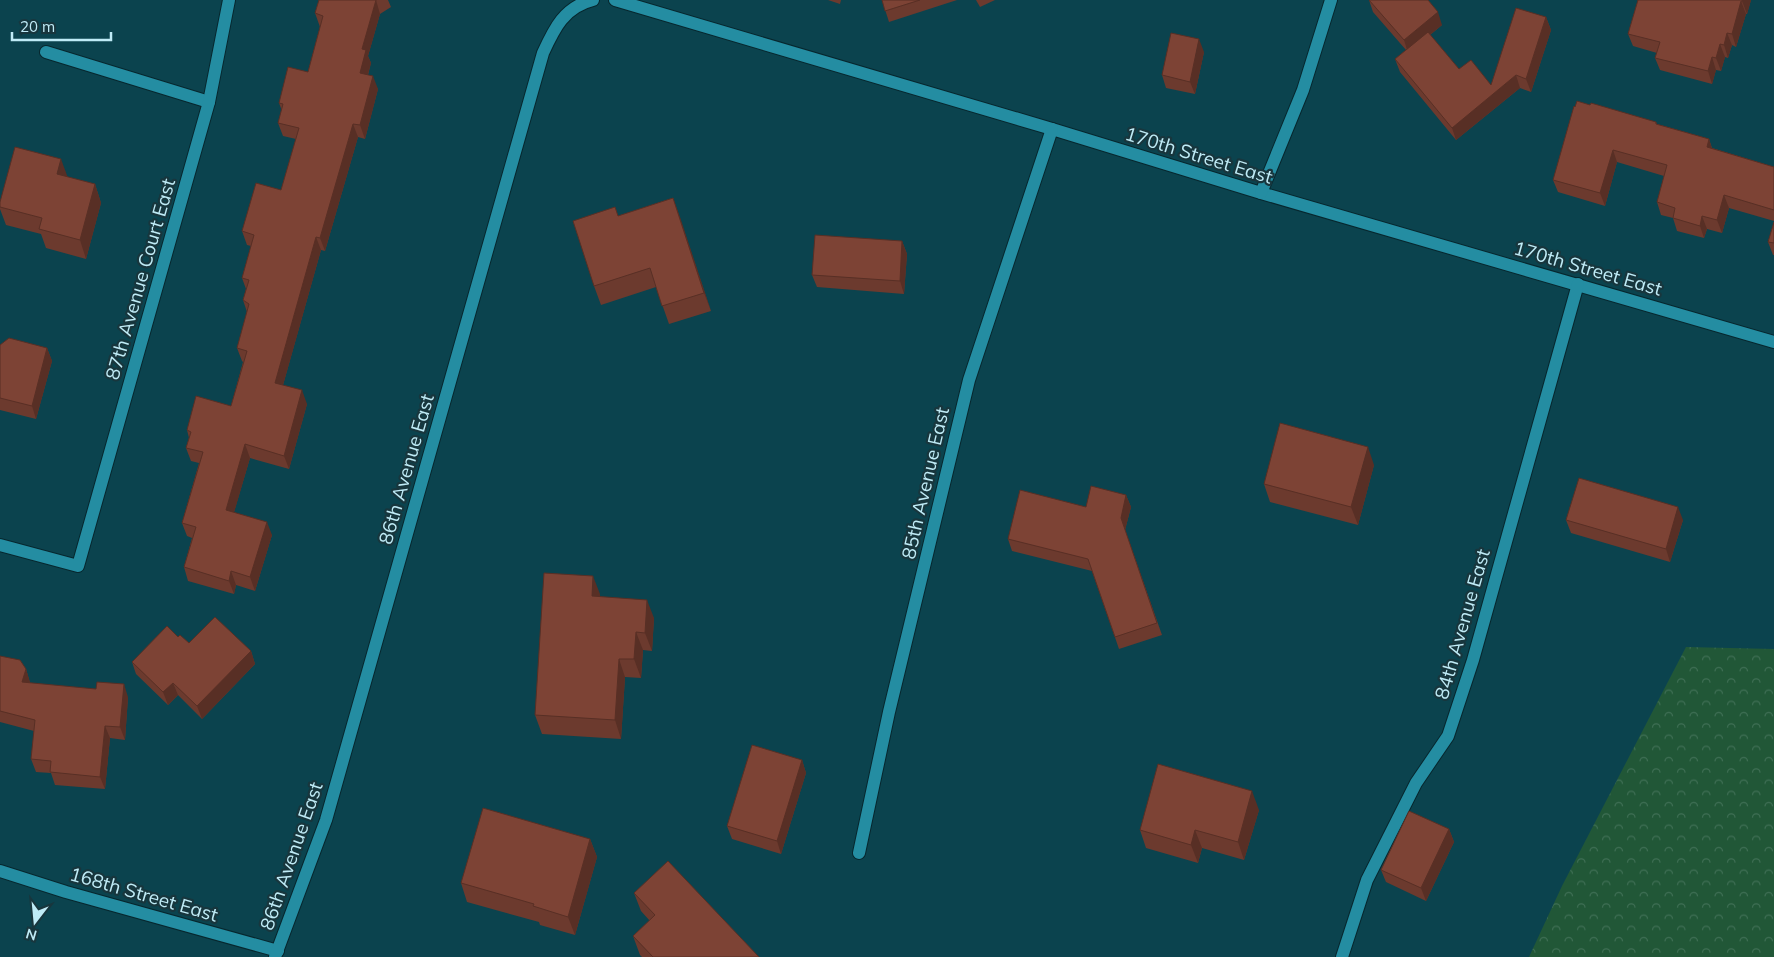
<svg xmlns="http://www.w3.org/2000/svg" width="1774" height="957" viewBox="0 0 1774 957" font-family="Mulish,sans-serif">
<defs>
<pattern id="forest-crowns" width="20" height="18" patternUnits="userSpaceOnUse" patternTransform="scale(1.25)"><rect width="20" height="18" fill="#215737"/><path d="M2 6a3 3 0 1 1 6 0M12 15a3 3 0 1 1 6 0" fill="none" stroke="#3f6f55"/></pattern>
</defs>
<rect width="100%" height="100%" fill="#0b434e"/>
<polygon fill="url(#forest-crowns)" points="1686,647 1774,649 1774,957 1529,957 1562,886"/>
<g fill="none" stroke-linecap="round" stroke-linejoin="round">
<g stroke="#07272e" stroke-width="14">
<g id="minor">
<polyline points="615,0 1052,129 1261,193 1774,342"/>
<polyline points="46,52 209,102"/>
<polyline points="1261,193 1303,90 1331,0"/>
<polyline points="0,545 78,566 209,102 229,0"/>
<polyline points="859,853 889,712 969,380 1052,129"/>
<polyline points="0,871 66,892 278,951"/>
<path d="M 275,957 L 326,820 L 543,53 C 554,29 564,7 593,0"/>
<polyline points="1342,957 1367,880 1416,783 1448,736 1473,660 1578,284"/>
</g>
</g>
<use href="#minor" stroke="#248da2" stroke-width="12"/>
</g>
<g fill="#6c3a2e">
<polygon points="319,0 388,0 391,7 380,14 368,56 371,63 368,75 378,89 365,139 358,137 325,251 321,250 283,385 307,404 289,469 250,458 234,512 272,535 255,591 236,585 234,594 188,581 184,567 192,538 187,536 182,523 199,463 191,461 186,448 189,438 187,430 231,406 243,362 242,361 237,348 247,312 243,300 246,289 242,278 251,246 247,245 242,231 281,190 296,139 283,136 278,123 282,111 279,103 308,72 320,27 315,13"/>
<polygon points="828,0 841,0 840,4"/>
<polygon points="882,0 957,0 889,22"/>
<polygon points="976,0 995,0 980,7"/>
<polygon points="1369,0 1442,25 1430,35 1459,69 1491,85 1546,17 1551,30 1531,92 1520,88 1456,140 1400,72 1395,59 1406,50 1373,12"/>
<polygon points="1638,0 1751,0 1747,14 1746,14 1736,47 1732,45 1728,58 1725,57 1721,71 1716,70 1712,84 1660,70 1655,58 1657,53 1633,46 1628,34"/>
<polygon points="1204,52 1195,94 1166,88 1162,75"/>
<polygon points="1656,122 1657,124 1709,139 1712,148 1774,167 1774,221 1729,208 1722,233 1707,229 1704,238 1677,231 1673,218 1661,215 1657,202 1664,176 1617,162 1605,206 1558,192 1553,180"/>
<polygon points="67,177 95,184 101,203 86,259 46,248 41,234 6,225 0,209 0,202"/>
<polygon points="673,198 711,311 669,324 656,287 601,305 594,286 615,207 618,216"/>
<polygon points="1774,222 1774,255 1773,255 1768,242"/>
<polygon points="902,241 907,254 904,294 817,287 812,275"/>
<polygon points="0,345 47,348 52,361 36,419 0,410"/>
<polygon points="1374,465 1358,525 1270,502 1264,484"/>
<polygon points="1126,495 1131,507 1125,530 1162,635 1119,649 1092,571 1012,551 1008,539 1086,507"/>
<polygon points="1566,520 1683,520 1670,562 1571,533"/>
<polygon points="600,594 600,597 654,618 652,651 643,650 641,678 625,677 621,739 542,734 535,715"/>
<polygon points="178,637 189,643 251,651 255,664 202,719 178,695 168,705 136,674 132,662"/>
<polygon points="0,656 26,669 30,683 128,697 125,740 110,738 105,789 55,785 51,773 36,772 31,759 34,731 0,722"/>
<polygon points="802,760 806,773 781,854 732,839 727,826"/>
<polygon points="1259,810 1244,860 1202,848 1198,863 1146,848 1140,830"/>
<polygon points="1449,829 1454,842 1426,901 1386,882 1381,870"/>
<polygon points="590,839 597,857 575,935 540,925 539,922 467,902 461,883"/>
<polygon points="634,893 759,957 642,957 640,955 633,936 650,921 641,911"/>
</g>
<g fill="#582f25">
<polygon points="376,0 380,14 368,56 371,63 365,86 360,73 362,49"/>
<polygon points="1743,0 1751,0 1747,14 1742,1"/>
<polygon points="1741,1 1746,14 1736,47 1732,34"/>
<polygon points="1438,12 1442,25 1408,53 1404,40"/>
<polygon points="1546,17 1551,30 1531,92 1526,79"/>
<polygon points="1727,33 1732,45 1728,58 1724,45"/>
<polygon points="1199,39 1204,52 1195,94 1190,82"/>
<polygon points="1720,44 1725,57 1721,71 1716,58"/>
<polygon points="1712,57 1716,70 1712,84 1708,71"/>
<polygon points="1516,75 1520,88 1456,140 1452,128"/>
<polygon points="373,76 378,89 365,139 360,125"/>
<polygon points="353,124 358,137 325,251 320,238"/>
<polygon points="1709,139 1713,152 1707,147"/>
<polygon points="1613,150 1617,162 1605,206 1600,193"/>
<polygon points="61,159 68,178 57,174"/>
<polygon points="95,184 101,203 86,259 80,240"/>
<polygon points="1724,195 1729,208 1722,233 1717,220"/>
<polygon points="673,198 680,217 711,311 704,293"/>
<polygon points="1702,216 1707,229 1704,238 1700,226"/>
<polygon points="316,237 321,250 280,396 275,383"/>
<polygon points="902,241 907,254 904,294 900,281"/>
<polygon points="47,348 52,361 36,419 32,406"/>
<polygon points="302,390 307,404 289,469 284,456"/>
<polygon points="245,444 250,458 231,523 226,510"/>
<polygon points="1368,447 1374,465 1358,525 1351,507"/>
<polygon points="1126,495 1131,507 1125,530 1162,635 1121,518"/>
<polygon points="1678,507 1683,520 1670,562 1666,549"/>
<polygon points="267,522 272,535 255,591 250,577"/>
<polygon points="231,571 236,585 234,594 229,581"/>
<polygon points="593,576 600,594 599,615 592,596"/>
<polygon points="647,600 654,618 652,651 645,633"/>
<polygon points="636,632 643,650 641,678 634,659"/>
<polygon points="251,651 255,664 202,719 197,706"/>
<polygon points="619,659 625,677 621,739 615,720"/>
<polygon points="26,669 30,682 27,695 22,682"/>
<polygon points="173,683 178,695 168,705 163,692"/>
<polygon points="124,684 128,697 125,740 120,727"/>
<polygon points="105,726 110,738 105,789 100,777"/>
<polygon points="802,760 806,773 781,854 777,841"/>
<polygon points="1252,791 1259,810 1244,860 1238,842"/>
<polygon points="1449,829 1454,842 1426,901 1421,888"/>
<polygon points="1195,830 1202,848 1198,863 1191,845"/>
<polygon points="590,839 597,857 575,935 568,917"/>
</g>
<g fill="#7d4335" stroke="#582f25">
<polygon points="319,0 376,0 362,49 366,50 360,73 373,76 360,125 353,124 320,238 316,237 275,383 302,390 284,456 245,444 226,510 267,522 250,577 231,571 229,581 184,567 196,527 182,523 203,452 186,448 191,432 187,430 196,396 231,406 247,351 237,348 249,304 243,300 249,280 242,278 254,235 242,231 256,183 281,190 299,128 278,123 283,104 279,103 288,67 308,72 323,16 315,13"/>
<polygon points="882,0 920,0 885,11"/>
<polygon points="1369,0 1428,0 1438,12 1404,40"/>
<polygon points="1638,0 1743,0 1742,1 1741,1 1732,34 1727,33 1724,45 1720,44 1716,58 1712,57 1708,71 1655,58 1660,42 1628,34"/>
<polygon points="1516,8 1546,17 1526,79 1516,75 1452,128 1395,59 1428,32 1459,69 1471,60 1491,85"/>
<polygon points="1171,33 1199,39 1190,82 1162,75"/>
<polygon points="1577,101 1590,105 1591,103 1656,122 1656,124 1709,139 1707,147 1774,167 1774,210 1724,195 1717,220 1702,216 1700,226 1673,218 1675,208 1657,202 1667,165 1613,150 1600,193 1553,180 1574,106 1575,107"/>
<polygon points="15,147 61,159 57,174 95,184 80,240 39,229 42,218 0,207 0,202"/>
<polygon points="673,198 704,293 662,306 650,268 594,286 573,221 615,207 618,216"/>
<polygon points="1774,222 1774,243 1768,242"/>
<polygon points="815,235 902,241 900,281 812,275"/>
<polygon points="9,338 47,348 32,406 0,398 0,345"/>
<polygon points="1280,423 1368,447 1351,507 1264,484"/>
<polygon points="1579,478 1678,507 1666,549 1566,520"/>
<polygon points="1091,486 1126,495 1121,518 1157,623 1115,637 1088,559 1008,539 1020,490 1086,507"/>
<polygon points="544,573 593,576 592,596 647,600 645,633 636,632 634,659 619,659 615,720 535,715"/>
<polygon points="215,617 251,651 197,706 173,683 163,692 132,662 167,626 178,637 180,635 189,643"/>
<polygon points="0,656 20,660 26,669 22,682 96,689 97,682 124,684 120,727 105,726 100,777 50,772 51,761 31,759 35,720 0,711"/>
<polygon points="752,745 802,760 777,841 727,826"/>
<polygon points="1158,764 1252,791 1238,842 1195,830 1191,845 1140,830"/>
<polygon points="483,808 590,839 568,917 533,906 534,904 461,883"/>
<polygon points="1409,811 1449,829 1421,888 1381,870"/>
<polygon points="668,861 759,957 653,957 633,936 655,915 634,893"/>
</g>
<g text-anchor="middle" stroke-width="4.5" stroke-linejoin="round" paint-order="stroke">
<g font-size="19" fill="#bfebf6" stroke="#18363d">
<text transform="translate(1199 155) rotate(17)" y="7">170th Street East</text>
<text transform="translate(1588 268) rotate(16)" y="7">170th Street East</text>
<text transform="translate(140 279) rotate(-74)" y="7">87th Avenue Court East</text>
<text transform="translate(406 469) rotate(-74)" y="7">86th Avenue East</text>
<text transform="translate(925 483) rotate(-77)" y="7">85th Avenue East</text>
<text transform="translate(1462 624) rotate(-74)" y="7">84th Avenue East</text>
<text transform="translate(291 856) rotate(-71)" y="7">86th Avenue East</text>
<text transform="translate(144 894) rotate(16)" y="7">168th Street East</text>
</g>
</g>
<g transform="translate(35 922) rotate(196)" stroke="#18363d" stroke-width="4" paint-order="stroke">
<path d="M0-4L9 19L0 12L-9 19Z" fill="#bfebf6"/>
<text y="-8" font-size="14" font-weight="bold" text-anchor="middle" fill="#bfebf6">N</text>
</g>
<path d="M12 32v8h99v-8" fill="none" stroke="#bfebf6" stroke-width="2.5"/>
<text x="20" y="32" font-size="15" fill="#bfebf6" stroke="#18363d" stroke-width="4" paint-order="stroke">20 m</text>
</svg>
